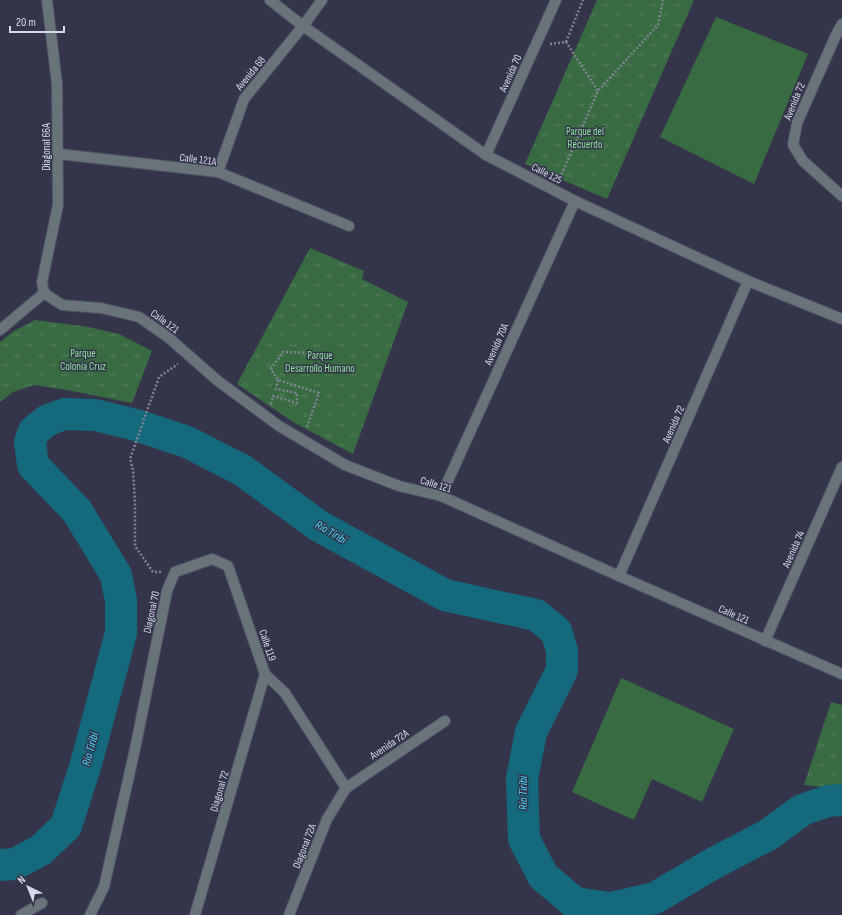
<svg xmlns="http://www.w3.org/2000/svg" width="842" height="915" viewBox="0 0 842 915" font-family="'Sofia Sans Condensed',sans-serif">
<defs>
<pattern id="park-tufts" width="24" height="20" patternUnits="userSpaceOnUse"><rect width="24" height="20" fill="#396b42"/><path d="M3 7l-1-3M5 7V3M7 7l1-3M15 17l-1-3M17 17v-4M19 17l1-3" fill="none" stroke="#557f5d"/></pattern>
</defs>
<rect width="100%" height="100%" fill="#34354b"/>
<g fill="url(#park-tufts)">
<polygon points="597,0 694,0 607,199 525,164"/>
<polygon points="310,248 364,271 362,279 408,302 353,454 293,422 237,384"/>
<polygon points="35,320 89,327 119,334 152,351 132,403 67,390 34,385 13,392 0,402 0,342 14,331"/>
<polygon points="831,702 842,705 842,789 804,785"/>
</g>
<g fill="#396b42">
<polygon points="716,17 808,54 754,184 660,137"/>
<polygon points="621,678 734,729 702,802 652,779 634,820 572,792"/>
</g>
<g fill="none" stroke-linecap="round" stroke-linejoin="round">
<polyline stroke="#14697c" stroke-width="32" points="0,865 15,864 41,850 66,826 86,764 121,633 121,601 116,575 77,511 33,465 30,442 34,431 48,420 65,414 95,415 136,425 187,442 242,470 319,526 445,595 536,615 556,631 562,650 562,670 531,732 522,779 524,839 543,876 575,903 610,908 655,898 714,863 768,835 802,810 828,801 842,800"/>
<g stroke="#515267" stroke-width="12">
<g id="minor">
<polyline points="270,0 303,26 486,155 575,201 748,281 842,319"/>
<polyline points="842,24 836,35 797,123 793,145 803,161 842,196"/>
<polyline points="59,154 218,172 349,226"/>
<polyline points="486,155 556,0"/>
<polyline points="218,172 244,99 303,26 322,0"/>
<polyline points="44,293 62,305 101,308 139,317 169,338 218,381 279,426 345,465 399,486 441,496 619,576 842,674"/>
<polyline points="44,293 42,282 58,205 57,84 47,0"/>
<polyline points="0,330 44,293"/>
<polyline points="441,496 575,201"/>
<polyline points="619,576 748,281"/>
<polyline points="765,641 842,467"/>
<polyline points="21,915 42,903"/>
<polyline points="90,915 104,887 135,749 167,591 175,572 212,559 228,566 265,674 285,693 346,788"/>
<polyline points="195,915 265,674"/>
<polyline points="289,915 327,819 346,788 445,721"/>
</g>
</g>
<g stroke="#818395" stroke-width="2.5" stroke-dasharray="2 2" stroke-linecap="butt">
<polyline points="566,42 583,0"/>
<polyline points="550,44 566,42 598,91"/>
<polyline points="560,178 598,91 658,25 663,0"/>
<polyline points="271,404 273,396 297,403 297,393 276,389 278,380"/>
<polyline points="307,427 319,393 278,380 271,369 283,352 322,353"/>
<polyline points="161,572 153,572 135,546 135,502 133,470 130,459 159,377 178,364"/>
</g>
<use href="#minor" stroke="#68747a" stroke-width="10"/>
</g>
<g text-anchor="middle" stroke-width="3" stroke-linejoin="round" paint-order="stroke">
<g font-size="11" fill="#d6d8e6" stroke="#34354b">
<text transform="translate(250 73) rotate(-51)" y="4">Avenida 68</text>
<text transform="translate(510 73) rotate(-66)" y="4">Avenida 70</text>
<text transform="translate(794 101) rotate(-68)" y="4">Avenida 72</text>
<text transform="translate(46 147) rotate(-90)" y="4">Diagonal 66A</text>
<text transform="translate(198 159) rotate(7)" y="4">Calle 121A</text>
<text transform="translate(547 173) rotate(27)" y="4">Calle 125</text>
<text transform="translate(165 321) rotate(36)" y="4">Calle 121</text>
<text transform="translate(496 344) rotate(-66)" y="4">Avenida 70A</text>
<text transform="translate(673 424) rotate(-66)" y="4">Avenida 72</text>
<text transform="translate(436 484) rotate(17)" y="4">Calle 121</text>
<text transform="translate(793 549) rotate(-66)" y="4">Avenida 74</text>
<text transform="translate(151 612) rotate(-78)" y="4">Diagonal 70</text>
<text transform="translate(734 614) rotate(24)" y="4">Calle 121</text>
<text transform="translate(268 645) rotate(71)" y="4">Calle 119</text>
<text transform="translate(389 744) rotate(-34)" y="4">Avenida 72A</text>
<text transform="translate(219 791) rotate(-74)" y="4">Diagonal 72</text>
<text transform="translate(304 846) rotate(-69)" y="4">Diagonal 72A</text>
</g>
<g font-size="11" fill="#8ee49b" stroke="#34354b">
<text x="585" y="135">Parque del<tspan x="585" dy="13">Recuerdo</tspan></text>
<text x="83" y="357">Parque<tspan x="83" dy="13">Colonia Cruz</tspan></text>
<text x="320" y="359">Parque<tspan x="320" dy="13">Desarrollo Humano</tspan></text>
</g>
<g font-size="12" font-style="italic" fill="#45dafe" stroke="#34354b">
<text transform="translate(331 532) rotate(30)" y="4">Río Tiribí</text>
<text transform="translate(90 749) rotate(-75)" y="4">Río Tiribí</text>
<text transform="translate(523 793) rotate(-90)" y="4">Río Tiribí</text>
</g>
</g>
<g transform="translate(28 887) rotate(317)" stroke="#34354b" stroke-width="3" paint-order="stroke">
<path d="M0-3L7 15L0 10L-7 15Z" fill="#d6d8e6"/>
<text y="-6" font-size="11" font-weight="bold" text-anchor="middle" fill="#d6d8e6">N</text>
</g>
<path d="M10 26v6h54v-6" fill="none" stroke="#d6d8e6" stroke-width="2"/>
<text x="16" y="26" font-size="12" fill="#d6d8e6" stroke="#34354b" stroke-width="3" paint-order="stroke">20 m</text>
</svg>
